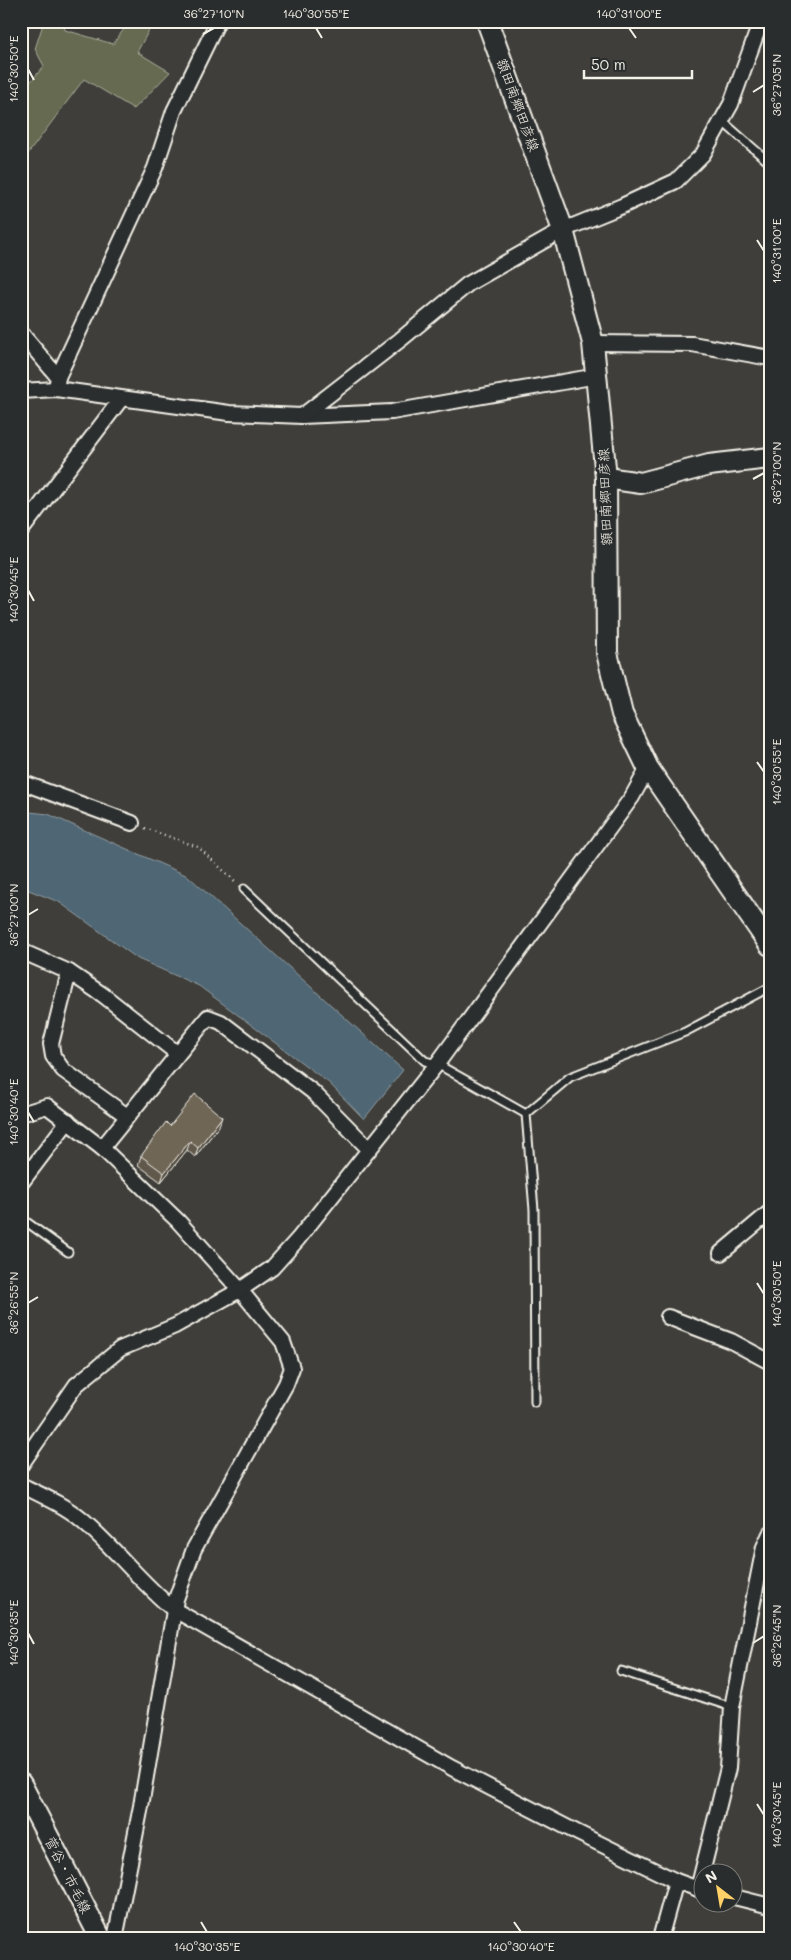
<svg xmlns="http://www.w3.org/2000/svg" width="791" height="1960" viewBox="0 0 791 1960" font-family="Mali,'Klee One',sans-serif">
<rect width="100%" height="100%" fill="#3f3e3a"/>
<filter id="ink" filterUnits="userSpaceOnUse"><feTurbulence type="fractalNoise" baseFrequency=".02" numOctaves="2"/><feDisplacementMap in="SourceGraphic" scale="10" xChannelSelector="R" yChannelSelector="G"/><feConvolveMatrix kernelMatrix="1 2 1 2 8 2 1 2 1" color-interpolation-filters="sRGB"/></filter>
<g filter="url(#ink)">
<polygon fill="#656b51" stroke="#acae9c" points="44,21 63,21 65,30 113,44 130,21 154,21 137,52 170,72 134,109 84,79 21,163 21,93 44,66 35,49"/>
<polygon fill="#506674" stroke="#929ea2" points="21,811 48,814 188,876 403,1070 364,1119 329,1083 199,986 138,959 59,902 21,887"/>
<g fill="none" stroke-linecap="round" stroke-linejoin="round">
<g stroke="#f4f1e8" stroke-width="11">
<g id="lane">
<polyline points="722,121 770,163"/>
<polyline points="244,889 425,1061 437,1064 526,1114 534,1210 535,1402"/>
<polyline points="526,1114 570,1077 685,1032 770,987"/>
<polyline points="21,1218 68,1252"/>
<polyline points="621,1671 732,1707"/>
</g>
</g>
<g stroke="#f4f1e8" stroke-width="18">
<g id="street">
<polyline points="21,333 58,377"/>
<polyline points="593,343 692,344 770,358"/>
<polyline points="56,389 58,377 155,168 174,111 218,21"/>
<polyline points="21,391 56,389 229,413 302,416 392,412 597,376"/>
<polyline points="302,416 400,340 468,284 563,230 622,206 676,181 703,154 731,104 761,21"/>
<polyline points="21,531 121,399"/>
<polyline points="21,782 132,823"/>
<polyline points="21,951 69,972 103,995 178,1054"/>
<polyline points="69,972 51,1044 53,1056 63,1070 127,1116"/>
<polyline points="21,1114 47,1106 102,1148 208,1017 221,1022 313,1092 369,1149"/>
<polyline points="102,1148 178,1221 240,1290 283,1342 292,1368 286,1384 194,1549 176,1599 141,1806 115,1939"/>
<polyline points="21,1183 68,1121"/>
<polyline points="721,1253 770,1212"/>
<polyline points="668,1317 731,1341 770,1362"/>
<polyline points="21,1465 76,1385 120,1349 175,1326 240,1290 272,1268 298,1239 437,1064 632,797 648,768"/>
<path d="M 21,1485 C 41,1495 64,1505 82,1520 C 114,1547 140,1582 173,1609 L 452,1768 L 578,1833 L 676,1881 L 704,1891"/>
<polyline points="698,1889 728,1768 732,1707 764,1547 770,1534"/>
<polyline points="734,1897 770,1906"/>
<polyline points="660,1939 676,1881"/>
</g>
</g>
<g stroke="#f4f1e8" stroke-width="24">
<g id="secondary">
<polyline points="487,21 563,230 593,343 606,478 607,653 622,714 648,768 770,945"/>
<polyline points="606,478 641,483 709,465 770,458"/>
<polyline points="21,1784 101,1939"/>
</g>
</g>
<polyline stroke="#f4f1e8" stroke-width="2.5" stroke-dasharray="1 4" stroke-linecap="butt" points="145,828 198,847 237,883"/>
<use href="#lane" stroke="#2a2d2e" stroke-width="7"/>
<use href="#street" stroke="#2a2d2e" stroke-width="14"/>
<use href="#secondary" stroke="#2a2d2e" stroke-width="20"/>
</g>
<polygon fill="#60584b" stroke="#f4f1e8" points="170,1126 219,1126 195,1157 187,1150 161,1182 138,1165 141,1156"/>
<g fill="#4e473d" stroke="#f4f1e8">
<polygon points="222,1117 219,1126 195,1157 198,1148"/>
<polygon points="190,1141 187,1150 161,1182 164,1173"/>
</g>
<polygon fill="#706657" stroke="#f4f1e8" points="195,1094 222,1117 198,1148 190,1141 164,1173 141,1156 166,1122 170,1126"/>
</g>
<path fill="none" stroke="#f4f1e8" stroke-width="2" d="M 316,28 L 322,38M 629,28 L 636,38M 203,34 L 214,28M 28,69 L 34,80M 753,92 L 764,85M 757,240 L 764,251M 753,479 L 764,473M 28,590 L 34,601M 757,762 L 764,772M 28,915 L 38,909M 28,1112 L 34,1122M 757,1283 L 764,1294M 28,1303 L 38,1297M 28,1633 L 34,1644M 753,1643 L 764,1636M 757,1804 L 764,1815M 201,1922 L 207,1932M 514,1922 L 521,1932"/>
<g text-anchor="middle" stroke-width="5" stroke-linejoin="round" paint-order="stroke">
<g font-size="14" fill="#f4f1e8" stroke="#2a2d2e">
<text transform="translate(518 105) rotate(70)" y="5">額田南郷田彦線</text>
<text transform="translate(605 497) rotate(-92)" y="5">額田南郷田彦線</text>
<text transform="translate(68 1875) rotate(63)" y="5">菅谷・市毛線</text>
</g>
</g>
<rect width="791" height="1960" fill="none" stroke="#2a2d2e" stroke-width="55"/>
<g transform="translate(718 1888) rotate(329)"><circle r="24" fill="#2a2d2e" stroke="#7b7b78"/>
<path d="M0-4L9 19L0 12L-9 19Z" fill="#ffd166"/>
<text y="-8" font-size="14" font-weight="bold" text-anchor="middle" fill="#f4f1e8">N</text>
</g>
<path d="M584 70v8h108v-8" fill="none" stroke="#f4f1e8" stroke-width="2.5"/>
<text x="591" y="70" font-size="15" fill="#f4f1e8" stroke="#2a2d2e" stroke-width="4" paint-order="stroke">50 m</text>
<rect x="28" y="28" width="736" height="1904" fill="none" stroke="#f4f1e8" stroke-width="2"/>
<g font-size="12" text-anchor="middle" fill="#f4f1e8">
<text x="214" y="18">36°27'10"N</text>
<text x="316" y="18">140°30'55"E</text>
<text x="629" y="18">140°31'00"E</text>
<text transform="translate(14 69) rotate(-90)" y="4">140°30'50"E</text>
<text transform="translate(777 85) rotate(-90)" y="4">36°27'05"N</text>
<text transform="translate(777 251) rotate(-90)" y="4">140°31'00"E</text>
<text transform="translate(777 473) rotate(-90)" y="4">36°27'00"N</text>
<text transform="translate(14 590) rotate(-90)" y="4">140°30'45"E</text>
<text transform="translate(777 772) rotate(-90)" y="4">140°30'55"E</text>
<text transform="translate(14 915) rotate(-90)" y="4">36°27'00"N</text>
<text transform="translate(14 1112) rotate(-90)" y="4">140°30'40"E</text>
<text transform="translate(777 1294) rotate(-90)" y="4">140°30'50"E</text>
<text transform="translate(14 1303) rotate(-90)" y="4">36°26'55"N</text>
<text transform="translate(14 1633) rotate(-90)" y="4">140°30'35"E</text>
<text transform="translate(777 1636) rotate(-90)" y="4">36°26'45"N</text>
<text transform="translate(777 1815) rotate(-90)" y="4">140°30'45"E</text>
<text x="207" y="1951">140°30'35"E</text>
<text x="521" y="1951">140°30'40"E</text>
</g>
</svg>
